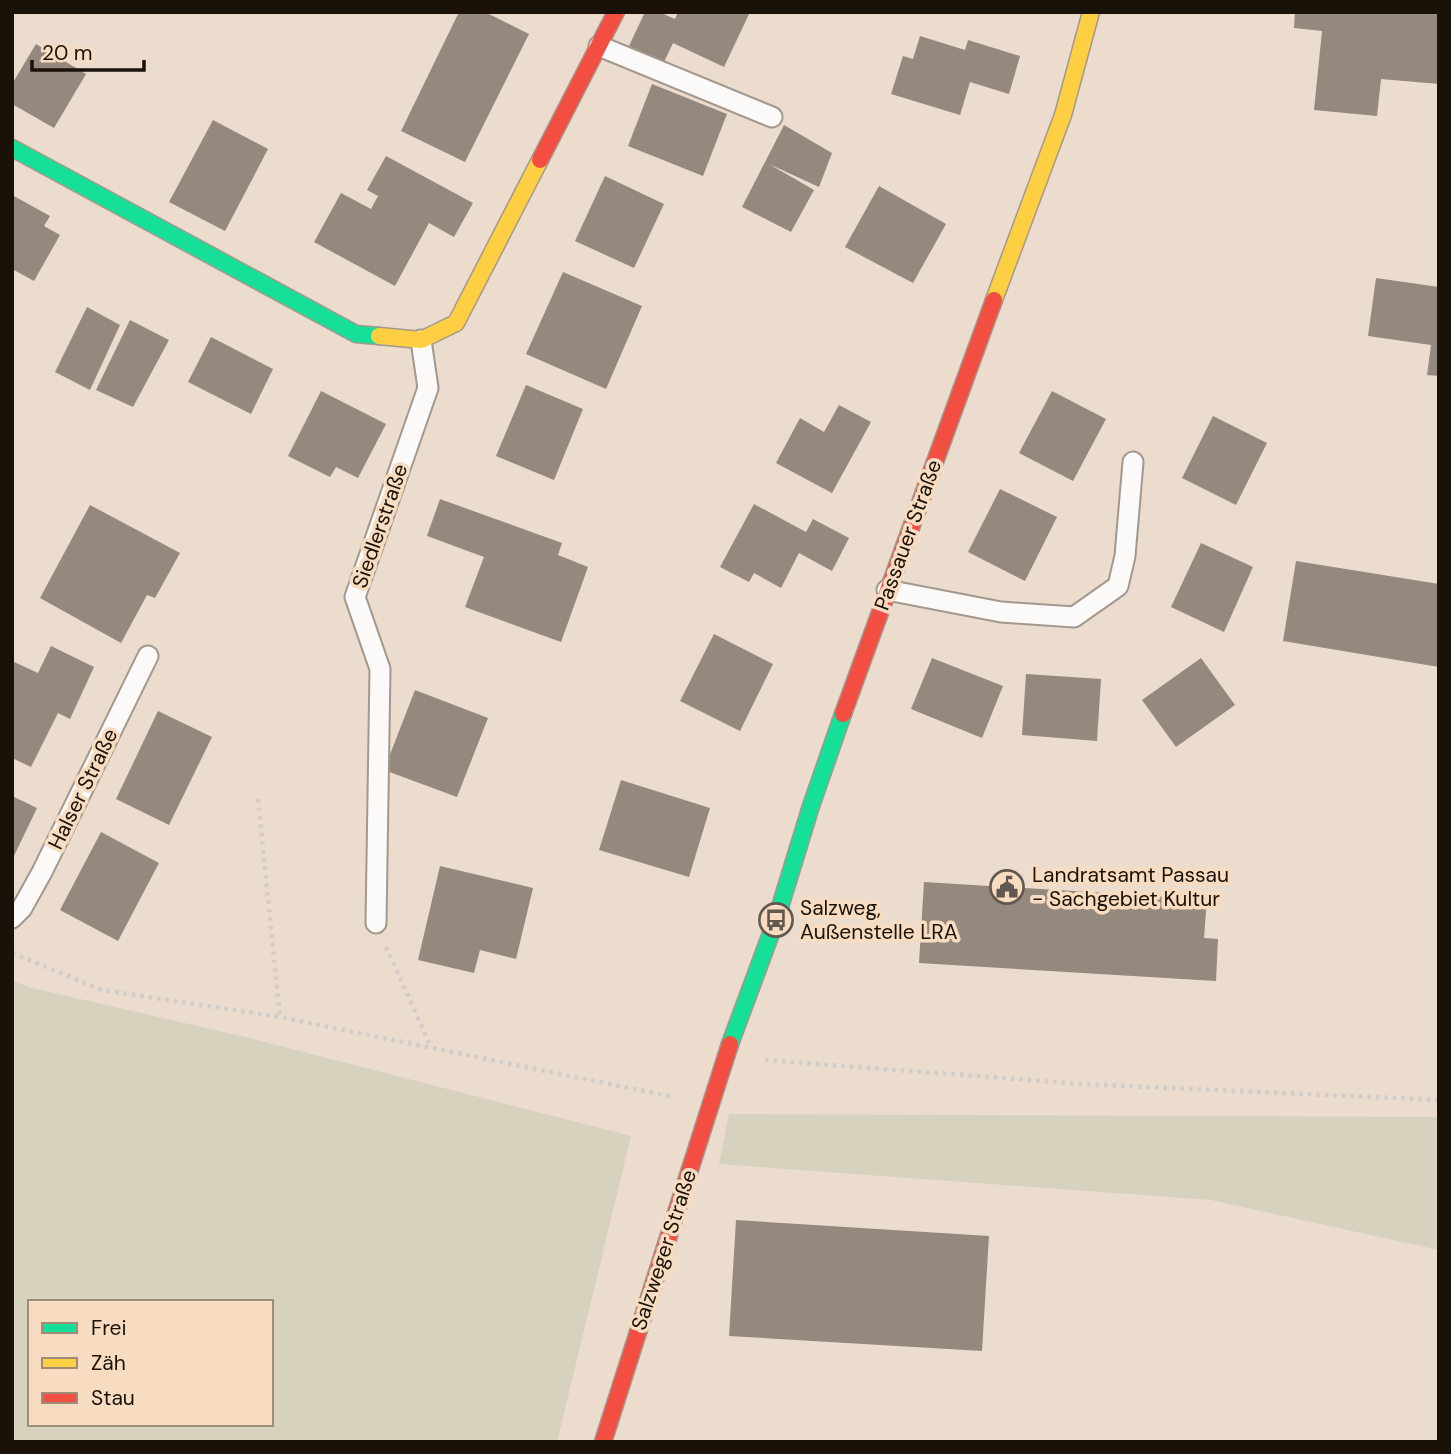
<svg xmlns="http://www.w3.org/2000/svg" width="1451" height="1454" viewBox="0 0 1451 1454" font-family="'DM Sans',sans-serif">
<rect width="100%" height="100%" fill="#ebdcce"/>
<g fill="#d6d2bd" fill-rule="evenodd">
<path d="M 12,980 L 28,987 L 245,1037 L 631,1136 L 557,1442 L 12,1442 ZM 30,1302 L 271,1302 L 271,1424 L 30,1424 Z"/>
<polygon points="729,1114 1439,1117 1439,1250 1211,1200 719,1164"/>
</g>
<g fill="#95887c">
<polygon points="459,12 485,12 529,34 465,162 401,131"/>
<polygon points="645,12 659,12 675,19 678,12 750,12 724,67 673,43 664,62 629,46"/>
<polygon points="1295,12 1439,12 1439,84 1381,79 1377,116 1314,110 1322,31 1294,28"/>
<polygon points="920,36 965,50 968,40 1020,56 1009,94 970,82 960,115 891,94 903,56 913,59"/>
<polygon points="36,44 86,74 54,128 12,104 12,84"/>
<polygon points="652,84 727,114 703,176 628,146"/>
<polygon points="213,120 268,149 225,231 169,202"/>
<polygon points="784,125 832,153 819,187 769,164 814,190 791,232 742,207"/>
<polygon points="386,156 473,203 454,237 429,223 395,286 314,242 341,193 371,209 378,196 367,190"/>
<polygon points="605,176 664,204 634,268 575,241"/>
<polygon points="879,186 946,224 913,283 845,247"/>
<polygon points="12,195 50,216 44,226 60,235 34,281 12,269"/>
<polygon points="563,272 642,306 606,389 526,354"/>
<polygon points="1376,278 1439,287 1439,376 1427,375 1431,345 1368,336"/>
<polygon points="87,307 120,325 90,390 55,372"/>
<polygon points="130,320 169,340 133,407 96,390"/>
<polygon points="211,337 273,369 251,414 188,382"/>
<polygon points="526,385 583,409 554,480 496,456"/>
<polygon points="321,391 386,424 358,478 336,467 330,477 288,456"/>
<polygon points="1052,391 1106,419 1073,481 1019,453"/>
<polygon points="839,405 871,422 832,493 776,463 800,418 824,432"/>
<polygon points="1213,416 1267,443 1236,505 1182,478"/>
<polygon points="1000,489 1057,517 1025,581 968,552"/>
<polygon points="440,499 562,543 558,555 588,567 561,642 465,607 484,557 427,536"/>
<polygon points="754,504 806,532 813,519 849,538 832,571 799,553 781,588 754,573 749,582 720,567"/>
<polygon points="90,505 180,553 155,598 147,595 121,643 40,598"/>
<polygon points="1201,543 1253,567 1224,632 1171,607"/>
<polygon points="1296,561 1439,584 1439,667 1283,641"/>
<polygon points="714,634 773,664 740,731 680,701"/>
<polygon points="51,646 94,667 70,719 58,713 31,767 12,758 12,661 38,673"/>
<polygon points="932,658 1003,686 982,738 911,709"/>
<polygon points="1201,658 1235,705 1176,747 1142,700"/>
<polygon points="1026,674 1101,679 1097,741 1022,735"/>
<polygon points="415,690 488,718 457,797 384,770"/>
<polygon points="158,711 212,737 169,825 116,799"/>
<polygon points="621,780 710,808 689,877 599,850"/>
<polygon points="12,796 37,808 12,860"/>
<polygon points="101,832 159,863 118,941 60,910"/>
<polygon points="440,866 533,888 516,959 480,950 474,973 418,960"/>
<polygon points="924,882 1207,899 1204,938 1218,939 1216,981 919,963"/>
<polygon points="736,1220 989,1236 982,1351 729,1336"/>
</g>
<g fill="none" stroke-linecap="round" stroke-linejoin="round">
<g stroke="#a3988d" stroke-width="23">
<g id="lane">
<polyline points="599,46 772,117"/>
<polyline points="887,590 1001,612 1074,617 1118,586 1125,556 1133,462"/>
<polyline points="12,918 22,908 42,872 148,656"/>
<polyline points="376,923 380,669 355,597 428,388 421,340"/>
</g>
</g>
<g stroke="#a3988d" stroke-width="19">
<g id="fast">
<polyline points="12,148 356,334 379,336"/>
<polyline points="730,1044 776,920 811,806 843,714"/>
</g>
</g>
<g stroke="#a3988d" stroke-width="19">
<g id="slow">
<polyline points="994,300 1063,115 1091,12"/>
<polyline points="379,336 421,340 456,323 540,160"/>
</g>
</g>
<g stroke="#a3988d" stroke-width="19">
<g id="jam">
<polyline points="540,160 616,12"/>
<polyline points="843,714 994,300"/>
<polyline points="603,1442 730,1044"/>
</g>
</g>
<g stroke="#d1cdc9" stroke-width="4.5" stroke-dasharray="3.5 5" stroke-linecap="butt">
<polyline points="258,799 280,1017"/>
<polyline points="386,947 431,1047"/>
<polyline points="12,953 102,990 280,1017 673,1097"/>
<polyline points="765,1060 1081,1084 1439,1100"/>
</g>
<use href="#lane" stroke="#fcfaf8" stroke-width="19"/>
<use href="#fast" stroke="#16e098" stroke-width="16"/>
<use href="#slow" stroke="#ffcf43" stroke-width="16"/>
<use href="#jam" stroke="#f24e42" stroke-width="16"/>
</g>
<defs>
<g id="civic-ring" transform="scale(1.75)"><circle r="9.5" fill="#f7dcc2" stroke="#63584d" stroke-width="1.5"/><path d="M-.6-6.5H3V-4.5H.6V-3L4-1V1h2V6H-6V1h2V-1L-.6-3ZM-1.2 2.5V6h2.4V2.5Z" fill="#63584d"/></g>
<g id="bus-ring" transform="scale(1.75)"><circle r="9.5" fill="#f7dcc2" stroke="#63584d" stroke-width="1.5"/><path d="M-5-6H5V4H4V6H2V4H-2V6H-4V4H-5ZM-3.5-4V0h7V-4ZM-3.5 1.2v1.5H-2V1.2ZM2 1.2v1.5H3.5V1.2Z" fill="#63584d"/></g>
</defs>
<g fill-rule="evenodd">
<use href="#civic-ring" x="1007" y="887"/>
<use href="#bus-ring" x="776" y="920"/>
</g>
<g text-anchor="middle" stroke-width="7" stroke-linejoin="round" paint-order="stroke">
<g font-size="21" fill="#1a1108" stroke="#f7dcc2">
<text transform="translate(380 526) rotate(-71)" y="7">Siedlerstraße</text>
<text transform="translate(908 535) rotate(-70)" y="7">Passauer Straße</text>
<text transform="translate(83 789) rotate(-64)" y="7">Halser Straße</text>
<text transform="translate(664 1250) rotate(-72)" y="7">Salzweger Straße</text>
</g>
<g font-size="21" fill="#1a1108" stroke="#f7dcc2" text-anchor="start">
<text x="1032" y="882">Landratsamt Passau<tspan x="1032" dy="24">- Sachgebiet Kultur</tspan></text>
<text x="800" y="915">Salzweg,<tspan x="800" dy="24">Außenstelle LRA</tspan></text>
</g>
</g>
<rect width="1451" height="1454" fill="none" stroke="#1a1108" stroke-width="28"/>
<rect x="28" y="1300" width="245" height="126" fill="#f7dcc2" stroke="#9f8b78" stroke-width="2"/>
<rect x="42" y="1323" width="35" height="10" fill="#16e098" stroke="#9f8b78" stroke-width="2"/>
<text x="91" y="1335" font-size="21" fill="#1a1108">Frei</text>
<rect x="42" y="1358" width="35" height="10" fill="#ffcf43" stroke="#9f8b78" stroke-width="2"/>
<text x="91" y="1370" font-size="21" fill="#1a1108">Zäh</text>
<rect x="42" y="1393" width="35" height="10" fill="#f24e42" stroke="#9f8b78" stroke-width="2"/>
<text x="91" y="1405" font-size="21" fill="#1a1108">Stau</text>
<path d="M32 60v10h112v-10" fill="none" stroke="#1a1108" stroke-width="3.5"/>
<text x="42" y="60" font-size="21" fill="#1a1108" stroke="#f7dcc2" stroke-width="5" paint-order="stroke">20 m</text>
</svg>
